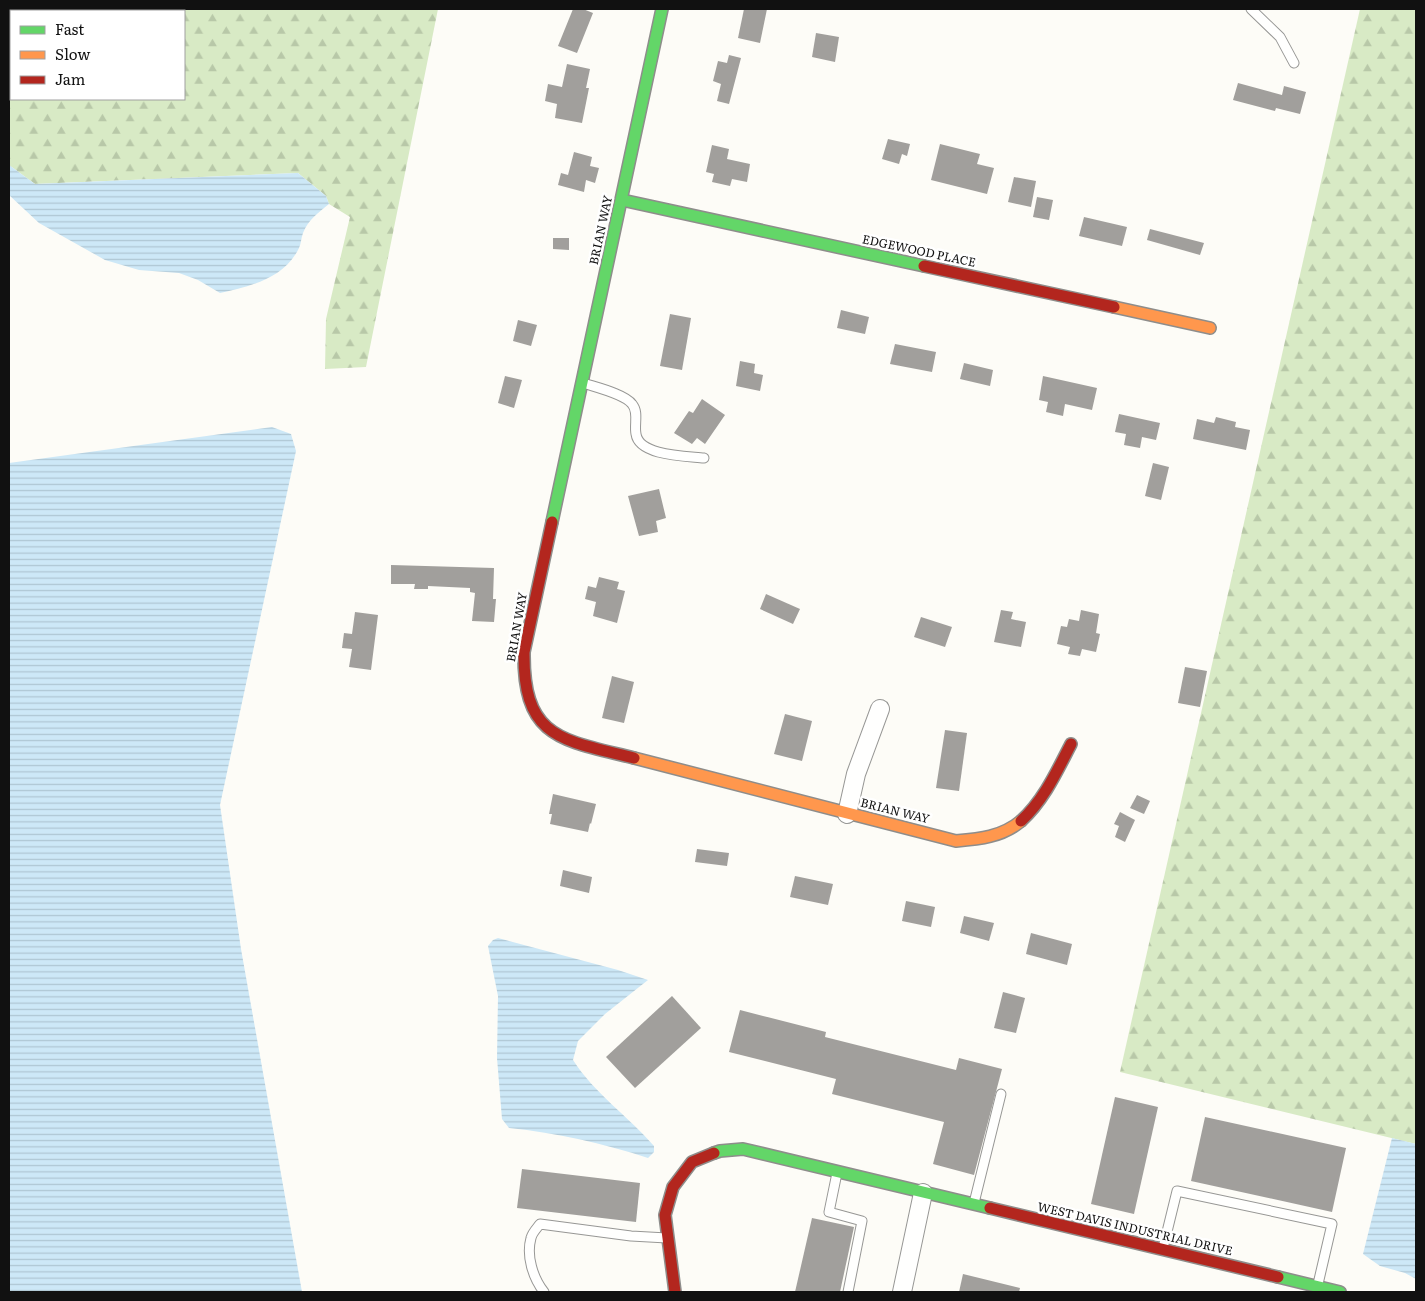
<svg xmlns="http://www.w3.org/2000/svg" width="1425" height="1301" viewBox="0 0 1425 1301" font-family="Literata,serif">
<defs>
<pattern id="forest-firs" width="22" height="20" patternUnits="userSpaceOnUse" patternTransform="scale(1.25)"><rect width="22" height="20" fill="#d8eac5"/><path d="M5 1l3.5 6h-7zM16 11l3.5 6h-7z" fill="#b8c8a8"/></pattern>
<pattern id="water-rules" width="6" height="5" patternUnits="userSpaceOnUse" patternTransform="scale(1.25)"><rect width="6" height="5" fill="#cde8f7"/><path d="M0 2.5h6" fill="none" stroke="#afc6d3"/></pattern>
</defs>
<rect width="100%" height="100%" fill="#fdfcf7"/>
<g fill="url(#forest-firs)">
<polygon points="16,9 438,9 366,367 325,369 326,319 350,217 329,204 326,196 298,173 35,184 9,165 9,32 11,31 11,99 184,99 184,11 16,11"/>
<polygon points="1360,9 1416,9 1416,1144 1120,1072"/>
</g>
<g fill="url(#water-rules)">
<path d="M 9,165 L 35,184 L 298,173 L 326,196 L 329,204 C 318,213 308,220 303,233 C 301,238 301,244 299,248 C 284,279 250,286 220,293 L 198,280 L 179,273 L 139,270 L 105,260 L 39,223 L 9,195 Z"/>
<polygon points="272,427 291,434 296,451 220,805 241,949 302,1292 9,1292 9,463"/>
<path d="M 498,938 L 618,970 L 648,980 L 605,1014 L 578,1041 L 573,1060 C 594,1093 628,1116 654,1146 L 654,1152 L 648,1158 C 602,1143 557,1133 509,1128 L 502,1119 L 497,1058 L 498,996 L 488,946 L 493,940 Z"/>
<polygon points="1392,1138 1416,1144 1416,1279 1405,1273 1380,1266 1363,1254"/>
</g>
<g fill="#a19f9c">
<polygon points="573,9 583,9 593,13 577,53 558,46"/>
<polygon points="744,9 767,9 760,43 738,38"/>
<polygon points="816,33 839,37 835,62 812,57"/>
<polygon points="729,55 741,58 729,104 717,101 721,84 713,81 718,61 727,63"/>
<polygon points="567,64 590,69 586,88 589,88 582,123 555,118 557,104 545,101 548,84 562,87"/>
<polygon points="1238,83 1282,95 1284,86 1306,92 1300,114 1276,108 1275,111 1233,100"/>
<polygon points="888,139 910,144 907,156 902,154 899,164 882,159"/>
<polygon points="940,144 980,154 977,164 994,168 987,194 931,180"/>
<polygon points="712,145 729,149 727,159 750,164 747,182 732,179 730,186 712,182 714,174 706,172"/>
<polygon points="574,152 592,157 590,166 599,168 595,183 586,180 584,192 558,185 561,173 568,175"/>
<polygon points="1014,177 1036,181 1031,207 1008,202"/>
<polygon points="1037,197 1053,200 1049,220 1033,217"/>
<polygon points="1084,217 1127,227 1122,246 1079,236"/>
<polygon points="1150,229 1204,243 1200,255 1147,240"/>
<polygon points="553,238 569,238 569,250 553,249"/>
<polygon points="841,310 869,317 865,334 837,328"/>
<polygon points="670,314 691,318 682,370 660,366"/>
<polygon points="518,320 537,325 531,346 513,341"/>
<polygon points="895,344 936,352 932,372 890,364"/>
<polygon points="740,361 755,364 754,373 763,375 760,391 736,386"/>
<polygon points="964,363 993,370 990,386 960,379"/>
<polygon points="505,376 522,380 514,408 498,403"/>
<polygon points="1043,376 1097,388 1092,410 1065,404 1063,416 1046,412 1048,402 1039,400"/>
<polygon points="702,399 725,415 705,444 697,438 692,444 674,433 689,411 693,413"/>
<polygon points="1119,414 1160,423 1156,440 1142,437 1140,448 1124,445 1126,434 1115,432"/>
<polygon points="1216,417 1236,422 1235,427 1250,430 1246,450 1193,439 1197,419 1214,423"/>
<polygon points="1153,463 1169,467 1161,500 1145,496"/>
<polygon points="659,489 666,518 656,521 658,532 639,536 628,496"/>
<polygon points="391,565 494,568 493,599 496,599 494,622 472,621 475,593 470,592 470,588 428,586 428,589 414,589 415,584 391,584"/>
<polygon points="599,577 619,582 617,589 625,591 617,623 593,616 596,602 585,599 588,586 596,588"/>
<polygon points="766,594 800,609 793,624 760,609"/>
<polygon points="1001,610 1013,612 1011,619 1026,622 1021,647 994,642"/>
<polygon points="1081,610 1099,614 1096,633 1100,634 1096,652 1082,649 1080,656 1068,654 1070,647 1057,644 1061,626 1067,627 1069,619 1079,621"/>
<polygon points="355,612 378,615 371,670 349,667 352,649 342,648 344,633 352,634"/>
<polygon points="921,617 952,627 945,647 914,637"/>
<polygon points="1185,667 1207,671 1200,707 1178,703"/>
<polygon points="612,676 634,682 624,723 602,718"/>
<polygon points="785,714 812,721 802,761 774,754"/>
<polygon points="945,730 967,733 959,791 936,788"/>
<polygon points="553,794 596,804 591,824 590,823 588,832 550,824 552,814 549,814"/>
<polygon points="1137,795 1150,801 1144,814 1130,808"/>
<polygon points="1120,812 1135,820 1125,842 1115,837 1119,826 1114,824"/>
<polygon points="697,849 729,853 727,866 695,862"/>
<polygon points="563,870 592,877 589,893 560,886"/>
<polygon points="795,876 833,884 828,905 790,897"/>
<polygon points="906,901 935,907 931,927 902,921"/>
<polygon points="964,916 994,923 989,941 960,933"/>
<polygon points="1031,933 1072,944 1067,965 1026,954"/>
<polygon points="1003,992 1025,998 1016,1033 994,1028"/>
<polygon points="672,996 701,1028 635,1088 606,1057"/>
<polygon points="740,1010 826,1032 825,1037 956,1070 959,1058 1002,1069 974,1175 933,1164 944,1122 832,1094 836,1079 729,1052"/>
<polygon points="1115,1097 1158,1107 1134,1214 1091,1204"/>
<polygon points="1205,1117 1346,1148 1332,1212 1191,1181"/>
<polygon points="522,1169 640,1183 636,1222 517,1208"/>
<polygon points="812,1218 854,1227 840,1292 795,1292"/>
<polygon points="963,1274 1020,1288 1019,1292 959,1292"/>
</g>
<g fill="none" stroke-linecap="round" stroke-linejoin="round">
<g stroke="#979795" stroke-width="11">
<g id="lane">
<polyline points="1251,9 1280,37 1294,63"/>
<path d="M 583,383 C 595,387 625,394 632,404 C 639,412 634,424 636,434 C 639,456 686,456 704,458"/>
<polyline points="837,1173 829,1212 862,1221 848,1292"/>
<polyline points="974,1203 1001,1094"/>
<polyline points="1163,1248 1177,1191 1332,1224 1318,1284"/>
<path d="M 544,1292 C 533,1278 526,1256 531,1238 C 532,1233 537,1228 540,1224 L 631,1236 L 667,1238"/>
</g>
</g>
<g stroke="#979795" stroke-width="20">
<g id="street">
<polyline points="847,814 856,774 880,709"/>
<polyline points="902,1292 923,1193"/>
</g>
</g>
<g stroke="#8e8d8b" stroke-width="14">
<g id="fast">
<polyline points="622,200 924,266"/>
<polyline points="552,522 662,9"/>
<polyline points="714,1153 720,1151 743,1149 990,1208"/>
<polyline points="1278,1277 1340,1292"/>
</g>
</g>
<g stroke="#8e8d8b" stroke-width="14">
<g id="slow">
<polyline points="1114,307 1210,328"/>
<path d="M 634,758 L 956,841 C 979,839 1002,837 1021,821"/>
</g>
</g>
<g stroke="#8e8d8b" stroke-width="14">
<g id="jam">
<polyline points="924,266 1114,307"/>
<path d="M 552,522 L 524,652 C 523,739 562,740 634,758"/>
<path d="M 1021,821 C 1044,800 1057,771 1071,744"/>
<polyline points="990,1208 1278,1277"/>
<polyline points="675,1292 665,1215 673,1187 692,1162 714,1153"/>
</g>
</g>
<use href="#lane" stroke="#fffffe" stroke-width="9"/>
<use href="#street" stroke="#fffffe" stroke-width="18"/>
<use href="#fast" stroke="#63d668" stroke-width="11"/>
<use href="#slow" stroke="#ff974d" stroke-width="11"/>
<use href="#jam" stroke="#b3261e" stroke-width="11"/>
</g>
<g text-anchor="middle" stroke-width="5" stroke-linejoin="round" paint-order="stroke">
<g font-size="12" fill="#111" stroke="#fff">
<text transform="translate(601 230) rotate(-78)" y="4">BRIAN WAY</text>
<text transform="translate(919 251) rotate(12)" y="4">EDGEWOOD PLACE</text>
<text transform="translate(517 627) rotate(-80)" y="4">BRIAN WAY</text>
<text transform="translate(895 811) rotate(14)" y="4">BRIAN WAY</text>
<text transform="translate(1135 1229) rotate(13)" y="4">WEST DAVIS INDUSTRIAL DRIVE</text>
</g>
</g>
<rect width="1425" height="1301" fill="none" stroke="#111111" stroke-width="20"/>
<rect x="10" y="10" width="175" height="90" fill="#ffffff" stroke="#a0a0a0"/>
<rect x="20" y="26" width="25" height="8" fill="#63d668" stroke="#a0a0a0"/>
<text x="55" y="35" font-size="15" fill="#111111">Fast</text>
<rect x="20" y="51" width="25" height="8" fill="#ff974d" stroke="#a0a0a0"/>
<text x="55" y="60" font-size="15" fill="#111111">Slow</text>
<rect x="20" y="76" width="25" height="8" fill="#b3261e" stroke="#a0a0a0"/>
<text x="55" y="85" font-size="15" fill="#111111">Jam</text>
</svg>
